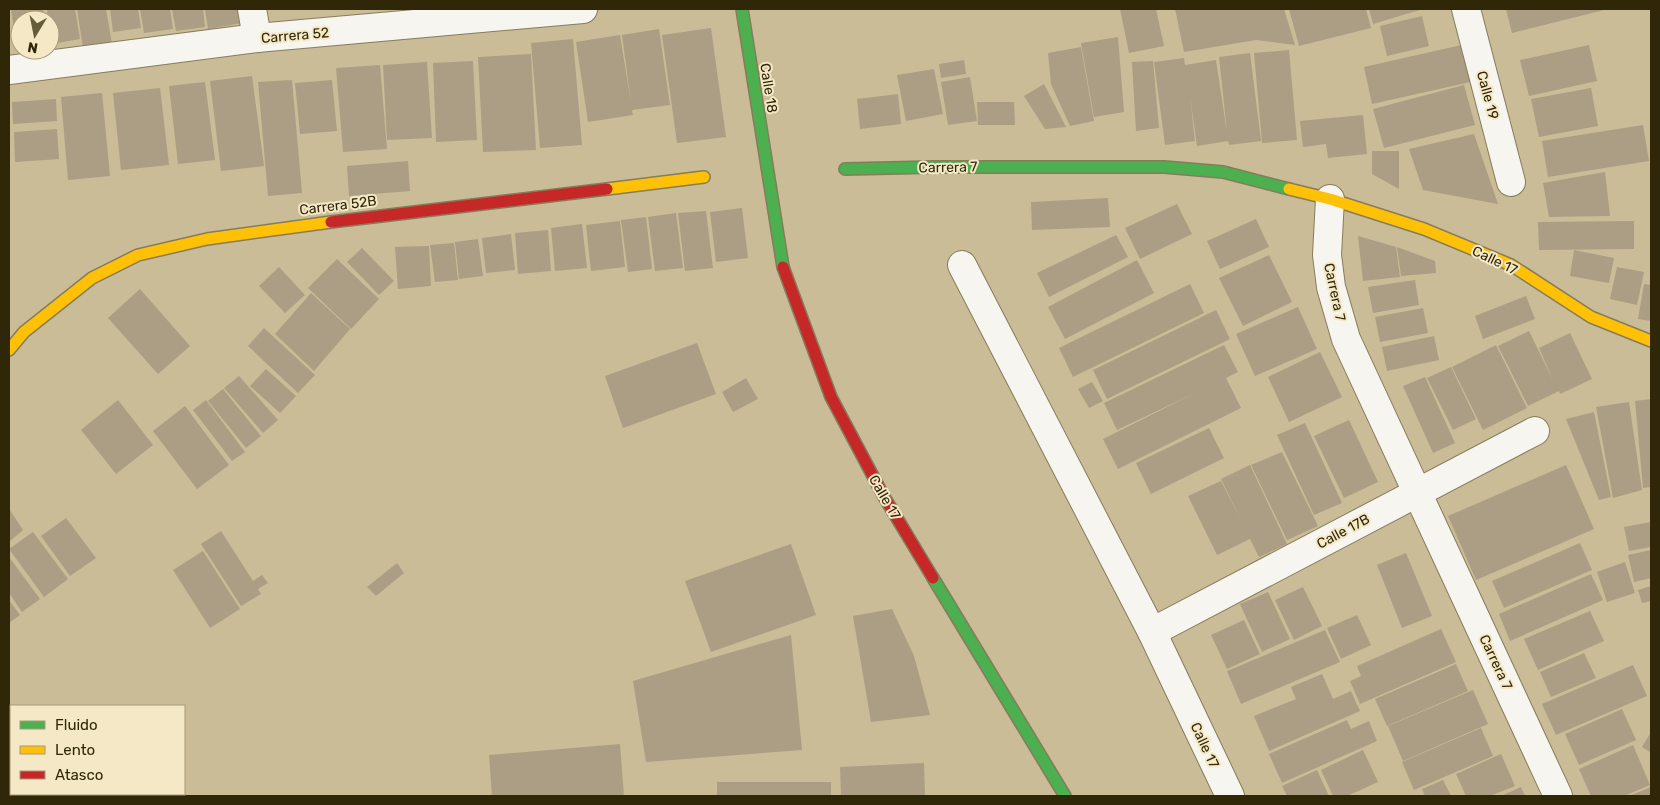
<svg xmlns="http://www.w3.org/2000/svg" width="1660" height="805" viewBox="0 0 1660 805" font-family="Rubik,sans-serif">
<rect width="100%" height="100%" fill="#c9bc96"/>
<g fill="#ac9e84">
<polygon points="11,9 43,9 45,20 20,20 20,49 17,50"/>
<polygon points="47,9 75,9 80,39 52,44 50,20 48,20"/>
<polygon points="77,9 106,9 112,44 83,48"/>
<polygon points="110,9 138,9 141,28 113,32"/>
<polygon points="140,9 170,9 173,29 144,33"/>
<polygon points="172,9 203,9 205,27 176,31"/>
<polygon points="205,9 240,9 242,23 208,29"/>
<polygon points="1120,9 1156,9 1164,46 1129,53"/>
<polygon points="1175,9 1284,9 1295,45 1256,40 1184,52"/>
<polygon points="1289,9 1366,9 1371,28 1299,46"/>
<polygon points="1369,9 1423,9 1373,24"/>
<polygon points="1506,9 1608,9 1512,33"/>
<polygon points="1422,16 1429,46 1387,56 1380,26"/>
<polygon points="711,28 726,137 677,143 662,35"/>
<polygon points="659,29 670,105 632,110 633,115 588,122 576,42 620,35 631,103 622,35"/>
<polygon points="1118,37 1124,112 1094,117 1081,43"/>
<polygon points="573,39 582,145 540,148 531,43"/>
<polygon points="1466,44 1475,81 1372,104 1364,67"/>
<polygon points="1589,45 1597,81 1529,96 1520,60"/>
<polygon points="1081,47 1094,121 1070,126 1051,84 1048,53"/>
<polygon points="1289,50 1297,140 1262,143 1254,53"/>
<polygon points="1250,53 1261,141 1229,145 1228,141 1197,146 1190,96 1195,141 1165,145 1154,62 1184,58 1185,65 1216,60 1227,132 1219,57"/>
<polygon points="531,54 536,150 483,152 478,57"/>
<polygon points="964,60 966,74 941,78 939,64"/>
<polygon points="473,61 477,140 436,142 433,63"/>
<polygon points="1153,61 1159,128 1136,131 1132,62"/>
<polygon points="427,62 432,138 387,140 383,65"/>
<polygon points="380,65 387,149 343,152 336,68"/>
<polygon points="934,69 943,114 906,121 897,75"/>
<polygon points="252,76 264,166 221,171 210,81"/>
<polygon points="970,77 977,121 948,125 941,82"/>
<polygon points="292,80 302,193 268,196 258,82"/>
<polygon points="332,80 337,131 300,134 295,83"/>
<polygon points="205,82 215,160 178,164 169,86"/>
<polygon points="1044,84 1066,127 1045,129 1024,96"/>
<polygon points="1464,85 1475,125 1384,148 1373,109"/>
<polygon points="160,88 169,165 121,170 113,93"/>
<polygon points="1591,88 1598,126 1539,137 1531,99"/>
<polygon points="102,93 110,176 68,180 61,97"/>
<polygon points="898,94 901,124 860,129 857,99"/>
<polygon points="56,99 57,121 13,124 12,102"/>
<polygon points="977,102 1014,102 1015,125 978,125"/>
<polygon points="1363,115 1367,154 1328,158 1326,144 1303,147 1300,121"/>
<polygon points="1643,125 1649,161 1548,177 1542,141"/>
<polygon points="57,129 59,159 15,162 14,132"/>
<polygon points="1474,134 1498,204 1423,190 1409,149"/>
<polygon points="1372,151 1399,151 1399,189 1372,174"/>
<polygon points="408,161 410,191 349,196 347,166"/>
<polygon points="1605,172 1610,216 1549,217 1543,183"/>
<polygon points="1108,198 1110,227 1032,230 1031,202"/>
<polygon points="1177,204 1192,234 1140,259 1125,228"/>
<polygon points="742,208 748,258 716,262 710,212"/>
<polygon points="706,211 713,268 685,271 678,213"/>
<polygon points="676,213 683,268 655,271 648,217"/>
<polygon points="646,217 652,269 628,272 621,220"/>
<polygon points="1256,219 1269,247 1220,269 1207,241"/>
<polygon points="620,221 625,267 591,271 586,225"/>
<polygon points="1634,221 1634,249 1539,250 1538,222"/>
<polygon points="582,224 587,268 555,271 551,228"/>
<polygon points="548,230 551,271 518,274 515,233"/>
<polygon points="511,234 515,270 486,273 482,238"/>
<polygon points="1116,235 1128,257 1049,297 1037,273"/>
<polygon points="1358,236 1396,247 1400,277 1363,281"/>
<polygon points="478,239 483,276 459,279 455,242"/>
<polygon points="454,243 458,280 435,282 430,245"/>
<polygon points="429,246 431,286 398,289 395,247"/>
<polygon points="1397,247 1435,261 1436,273 1401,276"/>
<polygon points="362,248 394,281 379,295 347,262"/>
<polygon points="1574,250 1614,258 1609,283 1570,276"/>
<polygon points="1269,255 1292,302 1243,326 1219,278"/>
<polygon points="337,259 379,299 351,329 308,288"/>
<polygon points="1137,260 1154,293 1065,339 1048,307"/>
<polygon points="279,267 305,295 285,313 259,286"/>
<polygon points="1617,267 1644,272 1637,305 1610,299"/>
<polygon points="1415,280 1419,305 1373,313 1368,287"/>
<polygon points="1190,284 1204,313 1073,377 1059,348"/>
<polygon points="1644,284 1651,285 1651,321 1638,319"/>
<polygon points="140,289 190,346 158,374 108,318"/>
<polygon points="311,293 350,329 314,371 275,334"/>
<polygon points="1526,296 1535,319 1483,339 1475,316"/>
<polygon points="1298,307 1317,349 1255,376 1236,334"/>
<polygon points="1423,308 1428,333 1380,342 1375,317"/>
<polygon points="1216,310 1230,339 1107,399 1093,370"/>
<polygon points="264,328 315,375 298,393 248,346"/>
<polygon points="1529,331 1553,380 1539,348 1570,333 1592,379 1560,394 1559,391 1528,406 1498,346"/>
<polygon points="1434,336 1439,360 1387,371 1382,347"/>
<polygon points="697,343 716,394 623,428 605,376"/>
<polygon points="1224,345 1238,372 1226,378 1241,408 1118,469 1103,439 1195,393 1117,430 1104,403"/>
<polygon points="1496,345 1527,408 1483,430 1452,367"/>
<polygon points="1320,352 1342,397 1289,422 1268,377"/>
<polygon points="1451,367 1476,419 1453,430 1427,378"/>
<polygon points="266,369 296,396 280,413 250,386"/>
<polygon points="239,376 278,420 263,433 224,388"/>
<polygon points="1425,377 1455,443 1433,453 1403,386"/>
<polygon points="746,378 758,399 733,412 722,392"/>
<polygon points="1092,382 1103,401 1089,408 1078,389"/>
<polygon points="223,389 261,436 246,448 208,401"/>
<polygon points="1651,399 1651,487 1643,488 1635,401"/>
<polygon points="118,400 153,445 116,474 81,430"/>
<polygon points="206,400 245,452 232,461 193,410"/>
<polygon points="1629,402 1642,490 1613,498 1596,407"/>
<polygon points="185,406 229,465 197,489 153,431"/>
<polygon points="1594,412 1611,497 1599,500 1566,419"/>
<polygon points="1349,420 1378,482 1344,498 1314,436"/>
<polygon points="1305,423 1342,503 1314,515 1277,435"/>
<polygon points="1209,428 1224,458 1151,494 1136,463"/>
<polygon points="1282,452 1318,526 1287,540 1251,465"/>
<polygon points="1250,465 1287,544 1259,557 1250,539 1217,555 1188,496 1221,481 1241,520 1221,479"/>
<polygon points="1566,465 1594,529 1476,580 1448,516"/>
<polygon points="9,509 23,530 9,542"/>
<polygon points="66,518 96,558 70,576 41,536"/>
<polygon points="1651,522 1651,547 1629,551 1624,527"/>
<polygon points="221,531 253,581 262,575 268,583 258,589 261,594 241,606 201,544"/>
<polygon points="33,532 68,579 44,597 9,549"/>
<polygon points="1580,543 1592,570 1504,608 1492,581"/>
<polygon points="791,544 816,615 711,652 685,581"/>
<polygon points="1651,550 1651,578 1634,582 1628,555"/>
<polygon points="203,551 240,609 210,628 173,570"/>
<polygon points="1406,553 1432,616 1402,628 1377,565"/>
<polygon points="9,557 40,599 22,612 9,593"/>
<polygon points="1625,562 1635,593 1607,602 1597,572"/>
<polygon points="397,563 404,573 376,596 367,587"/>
<polygon points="1591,574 1603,600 1510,641 1499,614"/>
<polygon points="1651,586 1651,601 1642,603 1638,590"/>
<polygon points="1303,587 1322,626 1294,640 1275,600"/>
<polygon points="1268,592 1290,639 1262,652 1240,604"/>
<polygon points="9,600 20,615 9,623"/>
<polygon points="892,609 914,656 930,715 871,722 853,616"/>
<polygon points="1590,611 1604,641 1538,670 1524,639"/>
<polygon points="1357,615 1371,645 1341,659 1327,628"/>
<polygon points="1244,620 1260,654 1227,669 1211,635"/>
<polygon points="1441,629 1456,662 1360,704 1350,681 1361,676 1357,666"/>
<polygon points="1325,630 1340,662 1241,704 1227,671"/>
<polygon points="791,635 802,750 646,762 633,681"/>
<polygon points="1584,653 1596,678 1551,697 1540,672"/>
<polygon points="1456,664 1468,691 1387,726 1375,699"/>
<polygon points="1633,665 1647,696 1556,735 1542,704"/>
<polygon points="1322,674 1333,699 1351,691 1360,711 1269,751 1254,716 1296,699 1291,687"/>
<polygon points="1473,690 1488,724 1403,761 1388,726"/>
<polygon points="1622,709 1636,740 1579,765 1565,734"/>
<polygon points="1347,720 1351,729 1369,721 1377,741 1282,783 1269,754"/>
<polygon points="1481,728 1493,756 1414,790 1402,762"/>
<polygon points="1651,732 1651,753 1642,747"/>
<polygon points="620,744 624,796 492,796 489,755"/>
<polygon points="1633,745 1650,785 1624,796 1591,796 1579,769"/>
<polygon points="1363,750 1378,782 1347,796 1333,796 1321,770"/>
<polygon points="1501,754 1515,786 1490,796 1466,796 1456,774"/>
<polygon points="924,763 925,796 841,796 840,767"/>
<polygon points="1317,770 1329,796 1287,796 1282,786"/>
<polygon points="1443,780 1451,796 1425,796 1422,789"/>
<rect x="717" y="782" width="114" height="14"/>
<polygon points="1521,787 1525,796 1501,796"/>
<polygon points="1651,787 1651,796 1629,796"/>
</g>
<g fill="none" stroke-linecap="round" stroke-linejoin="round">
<g stroke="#867c5c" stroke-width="30">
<g id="street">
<polyline points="252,9 257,38"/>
<polyline points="1466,9 1511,182"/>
<polyline points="9,70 257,38 583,9"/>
<polyline points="1330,199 1327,255 1331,287 1346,339 1558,796"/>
<polyline points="962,265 1152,632 1230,796"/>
<polyline points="1152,632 1535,431"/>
</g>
</g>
<g stroke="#867c5c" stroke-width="14">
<g id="fast">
<polyline points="742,9 783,267"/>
<polyline points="845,169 935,167 1164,167 1223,172 1289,189"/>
<polyline points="933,578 1065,796"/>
</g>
</g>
<g stroke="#867c5c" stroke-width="14">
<g id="slow">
<polyline points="607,189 704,177"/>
<polyline points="1289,189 1330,199 1424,229 1511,265 1591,317 1651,341"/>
<polyline points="9,350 24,332 92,278 138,255 207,239 331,222"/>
</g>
</g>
<g stroke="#867c5c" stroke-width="14">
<g id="jam">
<polyline points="331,222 607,189"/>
<polyline points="783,267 831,397 883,495 933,578"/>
</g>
</g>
<use href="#street" stroke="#f7f5ef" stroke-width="28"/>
<use href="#fast" stroke="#4caf50" stroke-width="11"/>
<use href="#slow" stroke="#ffc107" stroke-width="11"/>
<use href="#jam" stroke="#c62828" stroke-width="11"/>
</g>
<g text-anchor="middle" stroke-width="4" stroke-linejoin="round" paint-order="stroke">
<g font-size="14" fill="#302709" stroke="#f4e8c6">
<text transform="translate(295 35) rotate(-5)" y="5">Carrera 52</text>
<text transform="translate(769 88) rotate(81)" y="5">Calle 18</text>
<text transform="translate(1488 95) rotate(75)" y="5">Calle 19</text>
<text transform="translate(948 167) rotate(-1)" y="5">Carrera 7</text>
<text transform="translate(338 205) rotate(-7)" y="5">Carrera 52B</text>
<text transform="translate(1495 260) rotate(26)" y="5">Calle 17</text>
<text transform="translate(1335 292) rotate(78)" y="5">Carrera 7</text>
<text transform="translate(885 497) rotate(60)" y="5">Calle 17</text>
<text transform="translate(1343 531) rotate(-28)" y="5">Calle 17B</text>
<text transform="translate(1496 662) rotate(65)" y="5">Carrera 7</text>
<text transform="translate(1205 745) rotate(65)" y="5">Calle 17</text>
</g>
</g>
<rect width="1660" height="805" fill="none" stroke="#302709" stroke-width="20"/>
<rect x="10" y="705" width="175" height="90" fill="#f4e8c6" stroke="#a69b7a"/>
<rect x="20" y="721" width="25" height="8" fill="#4caf50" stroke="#a69b7a"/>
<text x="55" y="730" font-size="15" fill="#302709">Fluido</text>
<rect x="20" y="746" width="25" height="8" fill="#ffc107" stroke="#a69b7a"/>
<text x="55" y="755" font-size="15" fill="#302709">Lento</text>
<rect x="20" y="771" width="25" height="8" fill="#c62828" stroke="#a69b7a"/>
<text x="55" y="780" font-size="15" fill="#302709">Atasco</text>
<g transform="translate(35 35) rotate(190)"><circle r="24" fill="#f4e8c6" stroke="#a69b7a"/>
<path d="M0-4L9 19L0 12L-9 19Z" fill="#665b3a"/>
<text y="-8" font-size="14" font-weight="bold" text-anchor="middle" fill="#302709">N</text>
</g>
</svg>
